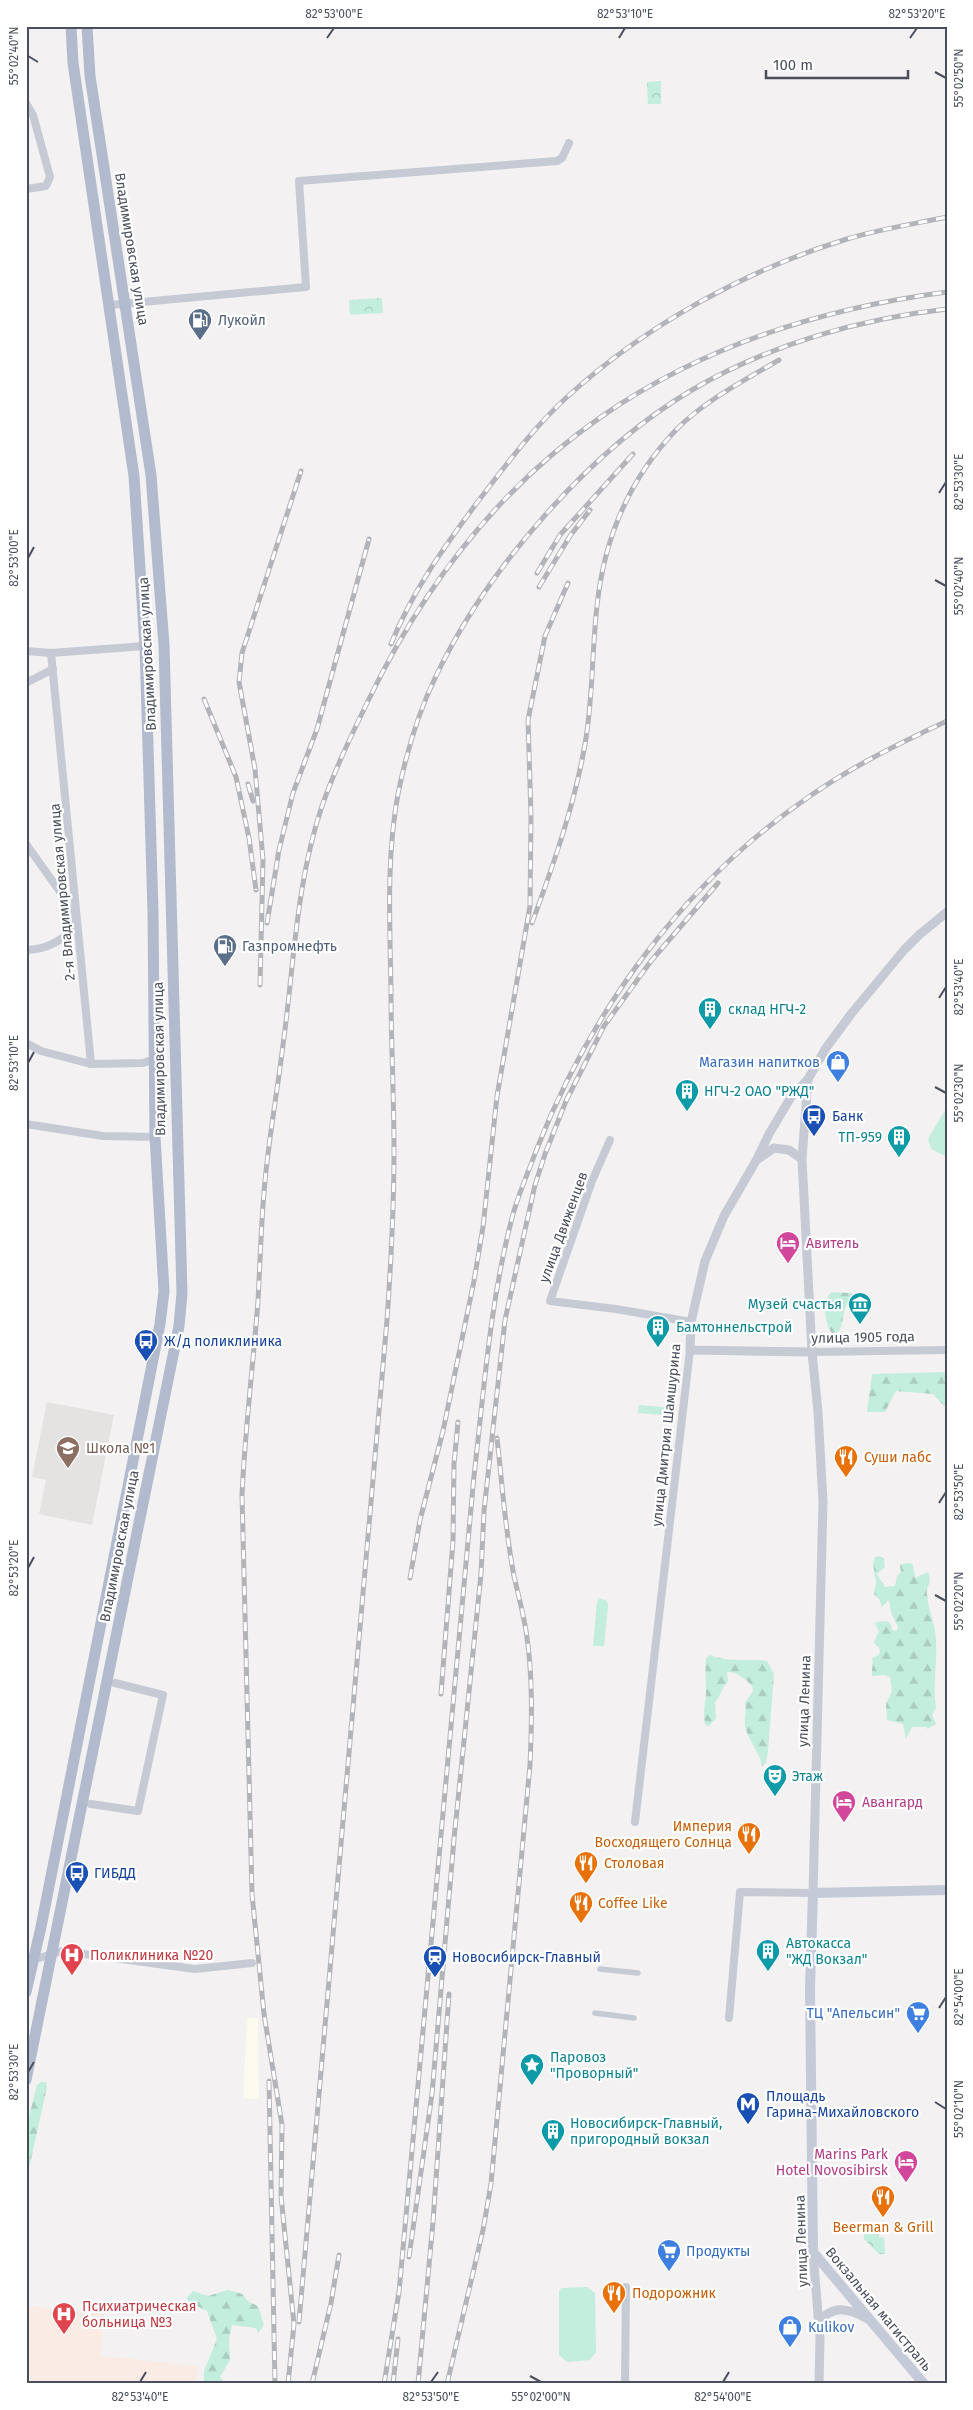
<svg xmlns="http://www.w3.org/2000/svg" width="973" height="2410" viewBox="0 0 973 2410" font-family="'Fira Sans',sans-serif">
<defs>
<pattern id="forest-firs" width="22" height="20" patternUnits="userSpaceOnUse" patternTransform="scale(1.25)"><rect width="22" height="20" fill="#c3eddd"/><path d="M5 1l3.5 6h-7zM16 11l3.5 6h-7z" fill="#a9cdc0"/></pattern>
<pattern id="park-crowns" width="20" height="18" patternUnits="userSpaceOnUse" patternTransform="scale(1.25)"><rect width="20" height="18" fill="#c3eddd"/><path d="M2 6a3 3 0 1 1 6 0M12 15a3 3 0 1 1 6 0" fill="none" stroke="#a9cdc0"/></pattern>
</defs>
<rect width="100%" height="100%" fill="#f3f1f1"/>
<polygon fill="#fbfaec" points="247,2018 258,2018 259,2099 243,2099"/>
<polygon fill="#e4e3e2" points="47,1402 114,1415 92,1525 39,1514 46,1480 32,1477"/>
<polygon fill="#faebe4" points="26,2306 104,2314 101,2356 198,2366 196,2384 26,2384"/>
<g fill="#c3eddd">
<polygon points="947,1107 947,1157 931,1149 928,1139"/>
<polygon points="639,1405 674,1408 674,1416 638,1413"/>
<polygon points="600,1598 607,1601 608,1606 604,1646 593,1646 597,1602"/>
<polygon points="587,2287 595,2293 596,2352 590,2360 567,2362 559,2355 559,2290 562,2288"/>
</g>
<g fill="url(#forest-firs)">
<path d="M 831,1292 L 866,1294 L 870,1301 L 865,1307 L 854,1302 L 849,1302 C 840,1312 846,1322 838,1332 L 832,1333 C 824,1323 823,1302 831,1292 Z"/>
<polygon points="947,1372 947,1409 933,1394 896,1391 885,1412 867,1412 872,1374"/>
<path d="M 880,1556 L 884,1559 L 885,1567 L 877,1574 L 885,1587 L 895,1586 L 897,1576 L 901,1572 L 900,1565 C 903,1563 911,1562 913,1565 L 915,1578 L 928,1572 C 933,1583 926,1586 927,1594 C 928,1607 933,1619 935,1631 C 939,1656 932,1684 936,1708 L 932,1715 L 936,1724 L 927,1729 L 927,1727 L 912,1727 L 906,1739 L 903,1724 L 887,1720 L 886,1704 L 892,1691 L 890,1677 L 885,1675 L 872,1676 C 871,1670 874,1664 872,1658 L 879,1655 L 880,1650 L 874,1642 L 879,1631 L 875,1624 L 876,1622 L 887,1621 L 891,1624 L 892,1630 L 897,1631 L 898,1627 L 892,1615 L 889,1601 L 887,1601 L 882,1607 L 879,1599 L 874,1594 L 876,1582 L 873,1564 L 875,1557 Z"/>
<path d="M 710,1655 C 727,1663 749,1658 767,1661 L 774,1674 L 768,1751 L 766,1763 L 762,1766 C 760,1752 748,1741 745,1726 C 744,1718 747,1709 745,1703 L 753,1691 L 752,1686 C 746,1679 736,1671 727,1672 L 728,1682 C 721,1688 721,1696 715,1702 L 716,1718 L 709,1726 L 705,1725 C 703,1713 705,1705 706,1694 C 706,1682 705,1670 706,1658 Z"/>
<polygon points="41,2082 46,2082 47,2087 26,2182 26,2128 37,2085"/>
<polygon points="228,2290 242,2294 249,2302 258,2306 264,2325 258,2333 256,2328 232,2325 229,2340 230,2360 220,2377 226,2384 204,2384 204,2371 217,2339 207,2311 189,2302 187,2298 193,2291 208,2296"/>
</g>
<g fill="url(#park-crowns)">
<polygon points="661,81 661,104 648,104 647,82"/>
<polygon points="382,298 383,313 350,315 349,300"/>
<polygon points="863,2223 879,2224 879,2237 884,2238 885,2254 879,2254 864,2239"/>
</g>
<g fill="none" stroke-linecap="round" stroke-linejoin="round">
<g stroke="#c5cad4" stroke-width="5.5">
<polyline points="600,1969 638,1973"/>
<polyline points="595,2013 634,2018"/>
</g>
<g stroke="#c5cad4" stroke-width="8">
<polyline points="26,103 33,115 50,177 46,186 26,189"/>
<polyline points="110,305 306,287 299,181 557,161 562,158 569,143"/>
<polyline points="26,651 51,653 145,646"/>
<polyline points="51,653 91,1064 143,1063 155,1059"/>
<polyline points="26,683 53,669"/>
<path d="M 26,844 L 61,893 L 77,925 C 64,939 47,950 26,950"/>
<polyline points="26,1043 41,1051 91,1064"/>
<polyline points="26,1124 103,1136 155,1137"/>
<polyline points="610,1140 592,1181 550,1301 616,1309 691,1322"/>
<polyline points="812,1352 947,1350"/>
<polyline points="91,1804 138,1811 163,1695 115,1683"/>
<polyline points="635,1822 690,1350"/>
<polyline points="26,1962 62,1951 195,1969 252,1963"/>
<polyline points="729,2018 740,1892 813,1893"/>
<polyline points="625,2384 626,2287"/>
</g>
<g stroke="#c5cad4" stroke-width="9">
<polyline points="808,1079 802,1159 812,1352 818,1412 823,1502 813,1893"/>
<polyline points="758,1159 774,1148 789,1150 802,1159"/>
<polyline points="812,1352 690,1350 691,1322 705,1261 724,1216 757,1159 769,1134 791,1097 808,1079 826,1048 851,1014 904,950 919,935 947,912"/>
<polyline points="813,2252 820,2339 819,2384"/>
<path d="M 819,2323 C 832,2303 850,2309 868,2319"/>
</g>
<polyline stroke="#c5cad8" stroke-width="10" points="924,2384 813,2252 810,1987 813,1893 947,1890"/>
<g stroke="#b2bacd" stroke-width="11">
<polyline points="26,1992 41,1927 160,1324 164,1291 155,1137 153,912 145,646 134,476 73,63 71,26"/>
<polyline points="26,2080 179,1326 182,1293 164,645 151,475 90,76 87,26"/>
</g>
<g stroke="#b3b4ba" stroke-width="5">
<g id="rail">
<polyline points="537,573 560,535 633,454"/>
<polyline points="539,587 570,536 590,510"/>
<path d="M 391,644 C 413,590 444,547 479,500 C 506,465 534,427 567,397 C 646,325 746,270 847,239 C 880,229 914,224 947,217"/>
<polyline points="204,699 236,777 249,838 256,890"/>
<polyline points="248,784 253,801"/>
<polyline points="267,923 279,850 293,793 317,729 369,539"/>
<path d="M 532,923 C 554,863 576,801 586,738 C 593,694 592,650 597,606 C 604,539 629,479 676,430 C 704,401 745,380 779,360"/>
<polyline points="260,985 263,860 255,769 239,682 242,653 301,471"/>
<polyline points="410,1578 420,1520 443,1431 474,1281 483,1227 497,1096 530,906 531,816 528,720 545,636 568,583"/>
<polyline points="441,1694 453,1541 454,1464 458,1422"/>
<polyline points="269,2081 275,2384"/>
<polyline points="409,2257 432,2094 454,1839 481,1574 484,1511 505,1320 535,1185 545,1154 566,1101 604,1026 651,961 718,883"/>
<path d="M 299,2322 L 387,1320 C 391,1263 394,1206 394,1149 C 394,1096 391,1044 391,991 C 390,926 386,859 398,794 C 406,754 418,713 436,676 C 487,569 590,450 692,390 C 768,345 859,319 947,309"/>
<path d="M 288,2384 L 294,2324 L 281,2196 L 282,2125 L 264,2014 L 252,1894 L 242,1495 C 245,1430 253,1366 258,1301 C 260,1264 261,1228 264,1192 C 268,1142 277,1094 283,1045 C 294,965 296,883 322,806 C 335,769 352,734 369,699 C 488,453 678,327 947,292"/>
<polyline points="312,2384 331,2303 339,2255"/>
<path d="M 384,2384 L 399,2292 L 474,1476 C 484,1390 490,1302 512,1218 C 518,1195 528,1173 536,1151 C 591,1010 684,882 810,796 C 853,766 900,743 947,721"/>
<polyline points="393,2384 398,2339"/>
<polyline points="418,2384 433,2222 449,1994"/>
<path d="M 447,2384 L 483,2230 L 491,2184 L 530,1765 C 532,1720 533,1675 526,1631 C 523,1611 517,1591 513,1571 C 505,1527 502,1482 497,1438"/>
</g>
</g>
<use href="#rail" stroke="#fff" stroke-width="3" stroke-dasharray="9" stroke-linecap="butt"/>
</g>
<path fill="none" stroke="#4a4f5d" stroke-width="2" d="M 327,38 L 334,28M 619,38 L 625,28M 910,38 L 917,28M 28,56 L 38,62M 935,72 L 946,78M 939,493 L 946,482M 28,558 L 34,547M 935,580 L 946,586M 939,998 L 946,987M 28,1063 L 34,1052M 935,1087 L 946,1093M 939,1503 L 946,1492M 28,1568 L 34,1557M 935,1595 L 946,1601M 939,2008 L 946,1997M 28,2072 L 34,2062M 935,2102 L 946,2109M 530,2376 L 541,2382M 140,2382 L 146,2372M 431,2382 L 438,2372M 723,2382 L 729,2372"/>
<defs>
<g id="fuel-pin" transform="scale(1.25)"><path d="M0 17L-7.5 6A9.5 9.5 0 1 1 7.5 6Z" fill="#5c6f8a" stroke="#fff"/><path d="M-5.5-6h7V0h2V4h1.3V-2.5L3-4.5l.8-.8L6-3V5H2.5V1h-1V6h-7ZM-4.2-4.7v3.2H.2V-4.7Z" fill="#fff"/></g>
<g id="building-pin" transform="scale(1.25)"><path d="M0 17L-7.5 6A9.5 9.5 0 1 1 7.5 6Z" fill="#0f9aa8" stroke="#fff"/><path d="M-4-6H4V6H1V3H-1V6H-4ZM-2.5-4.3h1.7v1.8h-1.7ZM.8-4.3h1.7v1.8H.8ZM-2.5-1h1.7V.8h-1.7ZM.8-1h1.7V.8H.8Z" fill="#fff"/></g>
<g id="shop-pin" transform="scale(1.25)"><path d="M0 17L-7.5 6A9.5 9.5 0 1 1 7.5 6Z" fill="#3f7fe0" stroke="#fff"/><path d="M-5-2.5h2.3a2.7 3.5 0 0 1 5.4 0H5L5.5 6h-11ZM-1.5-2.5h3a1.5 2.3 0 0 0-3 0Z" fill="#fff"/></g>
<g id="bus-pin" transform="scale(1.25)"><path d="M0 17L-7.5 6A9.5 9.5 0 1 1 7.5 6Z" fill="#1a4fb4" stroke="#fff"/><path d="M-5-6H5V4H4V6H2V4H-2V6H-4V4H-5ZM-3.5-4V0h7V-4ZM-3.5 1.2v1.5H-2V1.2ZM2 1.2v1.5H3.5V1.2Z" fill="#fff"/></g>
<g id="hotel-pin" transform="scale(1.25)"><path d="M0 17L-7.5 6A9.5 9.5 0 1 1 7.5 6Z" fill="#d1479c" stroke="#fff"/><path d="M-6-4.5h1.5V1H6V5H4.5V3h-9V5H-6ZM-4 0a1.8 1.8 0 1 1 3.6 0ZM.5 0V-2.5h3Q6-2.5 6 0Z" fill="#fff"/></g>
<g id="museum-pin" transform="scale(1.25)"><path d="M0 17L-7.5 6A9.5 9.5 0 1 1 7.5 6Z" fill="#0f9aa8" stroke="#fff"/><path d="M0-6L6-3V-2H-6V-3ZM-5-1h2V3h-2ZM-1-1h2V3h-2ZM3-1h2V3H3ZM-6 4H6V6H-6Z" fill="#fff"/></g>
<g id="school-pin" transform="scale(1.25)"><path d="M0 17L-7.5 6A9.5 9.5 0 1 1 7.5 6Z" fill="#8d6e63" stroke="#fff"/><path d="M0-5L7-2L0 1L-7-2ZM-4 1L0 2.5L4 1V4Q0 6-4 4Z" fill="#fff"/></g>
<g id="restaurant-pin" transform="scale(1.25)"><path d="M0 17L-7.5 6A9.5 9.5 0 1 1 7.5 6Z" fill="#e8710a" stroke="#fff"/><path d="M-5-6h1v4h1v-4h1v4h1v-4h1v5L-1.5 .5V6h-2V.5L-5-1ZM5-6V6H3V1.5H1.5Q1.5-4 5-6Z" fill="#fff"/></g>
<g id="theatre-pin" transform="scale(1.25)"><path d="M0 17L-7.5 6A9.5 9.5 0 1 1 7.5 6Z" fill="#0f9aa8" stroke="#fff"/><path d="M-5-5.5Q0-4 5-5.5V0Q5 5 0 6Q-5 5-5 0ZM-3.3-2.5H-1v1.5H-3.3ZM1-2.5H3.3v1.5H1ZM-2.8 1Q0 5.5 2.8 1Z" fill="#fff"/></g>
<g id="hospital-pin" transform="scale(1.25)"><path d="M0 17L-7.5 6A9.5 9.5 0 1 1 7.5 6Z" fill="#e0444e" stroke="#fff"/><path d="M-5-5h3v3.5h4V-5h3V5h-3V1.5h-4V5h-3Z" fill="#fff"/></g>
<g id="station-pin" transform="scale(1.25)"><path d="M0 17L-7.5 6A9.5 9.5 0 1 1 7.5 6Z" fill="#1a4fb4" stroke="#fff"/><path d="M-3-6H3Q5-6 5-4V2Q5 4 3 4L4.5 6H3L1.5 4h-3L-3 6H-4.5L-3 4Q-5 4-5 2V-4Q-5-6-3-6ZM-3.5-4v3h7v-3ZM-3.5 1v1.5H-2V1ZM2 1v1.5H3.5V1Z" fill="#fff"/></g>
<g id="supermarket-pin" transform="scale(1.25)"><path d="M0 17L-7.5 6A9.5 9.5 0 1 1 7.5 6Z" fill="#3f7fe0" stroke="#fff"/><path d="M-6-5.5h2.5l.6 2H6L4.5 2H-2.5L-4.4-4H-6ZM-1.5 3.2a1.3 1.3 0 1 0 .1 0ZM3 3.2a1.3 1.3 0 1 0 .1 0Z" fill="#fff"/></g>
<g id="sight-pin" transform="scale(1.25)"><path d="M0 17L-7.5 6A9.5 9.5 0 1 1 7.5 6Z" fill="#0f9aa8" stroke="#fff"/><path d="M0-6L1.8-2.2L6-1.7L2.9 1.2L3.7 5.4L0 3.3L-3.7 5.4L-2.9 1.2L-6-1.7L-1.8-2.2Z" fill="#fff"/></g>
<g id="metro-pin" transform="scale(1.25)"><path d="M0 17L-7.5 6A9.5 9.5 0 1 1 7.5 6Z" fill="#1a4fb4" stroke="#fff"/><path d="M-5.5 5V-5H-3L0 0L3-5H5.5V5H3V-.5L0 4L-3-.5V5Z" fill="#fff"/></g>
</defs>
<g fill-rule="evenodd">
<use href="#fuel-pin" x="200" y="320"/>
<use href="#fuel-pin" x="225" y="946"/>
<use href="#building-pin" x="710" y="1009"/>
<use href="#shop-pin" x="838" y="1062"/>
<use href="#building-pin" x="687" y="1091"/>
<use href="#bus-pin" x="814" y="1116"/>
<use href="#building-pin" x="899" y="1137"/>
<use href="#hotel-pin" x="788" y="1243"/>
<use href="#museum-pin" x="860" y="1304"/>
<use href="#building-pin" x="658" y="1327"/>
<use href="#bus-pin" x="146" y="1341"/>
<use href="#school-pin" x="68" y="1448"/>
<use href="#restaurant-pin" x="846" y="1457"/>
<use href="#theatre-pin" x="775" y="1776"/>
<use href="#hotel-pin" x="844" y="1802"/>
<use href="#restaurant-pin" x="749" y="1834"/>
<use href="#restaurant-pin" x="586" y="1863"/>
<use href="#bus-pin" x="77" y="1873"/>
<use href="#restaurant-pin" x="581" y="1903"/>
<use href="#building-pin" x="768" y="1951"/>
<use href="#hospital-pin" x="72" y="1955"/>
<use href="#station-pin" x="435" y="1957"/>
<use href="#supermarket-pin" x="918" y="2013"/>
<use href="#sight-pin" x="532" y="2065"/>
<use href="#metro-pin" x="748" y="2104"/>
<use href="#building-pin" x="553" y="2131"/>
<use href="#hotel-pin" x="906" y="2162"/>
<use href="#restaurant-pin" x="883" y="2197"/>
<use href="#supermarket-pin" x="669" y="2251"/>
<use href="#restaurant-pin" x="614" y="2293"/>
<use href="#hospital-pin" x="64" y="2314"/>
<use href="#shop-pin" x="790" y="2327"/>
</g>
<g text-anchor="middle" stroke-width="4.5" stroke-linejoin="round" paint-order="stroke">
<g font-size="14" fill="#4a4f5d" stroke="#fff">
<text transform="translate(132 249) rotate(81)" y="5">Владимировская улица</text>
<text transform="translate(147 654) rotate(-93)" y="5">Владимировская улица</text>
<text transform="translate(62 892) rotate(-95)" y="5">2-я Владимировская улица</text>
<text transform="translate(159 1059) rotate(-91)" y="5">Владимировская улица</text>
<text transform="translate(563 1227) rotate(-70)" y="5">улица Движенцев</text>
<text transform="translate(863 1337) rotate(-1)" y="5">улица 1905 года</text>
<text transform="translate(666 1435) rotate(-84)" y="5">улица Дмитрия Шамшурина</text>
<text transform="translate(119 1546) rotate(-79)" y="5">Владимировская улица</text>
<text transform="translate(804 1701) rotate(-88)" y="5">улица Ленина</text>
<text transform="translate(801 2241) rotate(-92)" y="5">улица Ленина</text>
<text transform="translate(879 2309) rotate(50)" y="5">Вокзальная магистраль</text>
</g>
<g font-size="14" fill="#4e5e75" stroke="#fff" text-anchor="start">
<text x="218" y="325">Лукойл</text>
<text x="242" y="951">Газпромнефть</text>
</g>
<g font-size="14" fill="#0d838f" stroke="#fff" text-anchor="start">
<text x="728" y="1014">склад НГЧ-2</text>
<text x="704" y="1096">НГЧ-2 ОАО "РЖД"</text>
<text x="882" y="1142" text-anchor="end">ТП-959</text>
<text x="842" y="1309" text-anchor="end">Музей счастья</text>
<text x="676" y="1332">Бамтоннельстрой</text>
<text x="792" y="1781">Этаж</text>
<text x="786" y="1948">Автокасса<tspan x="786" dy="16">"ЖД Вокзал"</tspan></text>
<text x="550" y="2062">Паровоз<tspan x="550" dy="16">"Проворный"</tspan></text>
<text x="570" y="2128">Новосибирск-Главный,<tspan x="570" dy="16">пригородный вокзал</tspan></text>
</g>
<g font-size="14" fill="#366cbe" stroke="#fff" text-anchor="end">
<text x="820" y="1067">Магазин напитков</text>
<text x="900" y="2018">ТЦ "Апельсин"</text>
<text x="686" y="2256" text-anchor="start">Продукты</text>
<text x="808" y="2332" text-anchor="start">Kulikov</text>
</g>
<g font-size="14" fill="#164399" stroke="#fff" text-anchor="start">
<text x="832" y="1121">Банк</text>
<text x="164" y="1346">Ж/д поликлиника</text>
<text x="94" y="1878">ГИБДД</text>
<text x="452" y="1962">Новосибирск-Главный</text>
<text x="766" y="2101">Площадь<tspan x="766" dy="16">Гарина-Михайловского</tspan></text>
</g>
<g font-size="14" fill="#b23c85" stroke="#fff" text-anchor="start">
<text x="806" y="1248">Авитель</text>
<text x="862" y="1807">Авангард</text>
<text x="888" y="2159" text-anchor="end">Marins Park<tspan x="888" dy="16">Hotel Novosibirsk</tspan></text>
</g>
<g font-size="14" fill="#785e54" stroke="#fff" text-anchor="start">
<text x="86" y="1453">Школа №1</text>
</g>
<g font-size="14" fill="#c56008" stroke="#fff" text-anchor="start">
<text x="864" y="1462">Суши лабс</text>
<text x="732" y="1831" text-anchor="end">Империя<tspan x="732" dy="16">Восходящего Солнца</tspan></text>
<text x="604" y="1868">Столовая</text>
<text x="598" y="1908">Coffee Like</text>
<text x="883" y="2232" text-anchor="middle">Beerman &amp; Grill</text>
<text x="632" y="2298">Подорожник</text>
</g>
<g font-size="14" fill="#be3a42" stroke="#fff" text-anchor="start">
<text x="90" y="1960">Поликлиника №20</text>
<text x="82" y="2311">Психиатрическая<tspan x="82" dy="16">больница №3</tspan></text>
</g>
</g>
<rect width="973" height="2410" fill="none" stroke="#ffffff" stroke-width="55"/>
<path d="M766 70v8h142v-8" fill="none" stroke="#4a4f5d" stroke-width="2.5"/>
<text x="773" y="70" font-size="15" fill="#4a4f5d" stroke="#ffffff" stroke-width="4" paint-order="stroke">100 m</text>
<rect x="28" y="28" width="918" height="2354" fill="none" stroke="#4a4f5d" stroke-width="2"/>
<g font-size="12" text-anchor="middle" fill="#4a4f5d">
<text x="334" y="18">82°53'00"E</text>
<text x="625" y="18">82°53'10"E</text>
<text x="917" y="18">82°53'20"E</text>
<text transform="translate(14 56) rotate(-90)" y="4">55°02'40"N</text>
<text transform="translate(959 78) rotate(-90)" y="4">55°02'50"N</text>
<text transform="translate(959 482) rotate(-90)" y="4">82°53'30"E</text>
<text transform="translate(14 558) rotate(-90)" y="4">82°53'00"E</text>
<text transform="translate(959 586) rotate(-90)" y="4">55°02'40"N</text>
<text transform="translate(959 987) rotate(-90)" y="4">82°53'40"E</text>
<text transform="translate(14 1063) rotate(-90)" y="4">82°53'10"E</text>
<text transform="translate(959 1093) rotate(-90)" y="4">55°02'30"N</text>
<text transform="translate(959 1492) rotate(-90)" y="4">82°53'50"E</text>
<text transform="translate(14 1568) rotate(-90)" y="4">82°53'20"E</text>
<text transform="translate(959 1601) rotate(-90)" y="4">55°02'20"N</text>
<text transform="translate(959 1997) rotate(-90)" y="4">82°54'00"E</text>
<text transform="translate(14 2072) rotate(-90)" y="4">82°53'30"E</text>
<text transform="translate(959 2109) rotate(-90)" y="4">55°02'10"N</text>
<text x="140" y="2401">82°53'40"E</text>
<text x="431" y="2401">82°53'50"E</text>
<text x="541" y="2401">55°02'00"N</text>
<text x="723" y="2401">82°54'00"E</text>
</g>
</svg>
